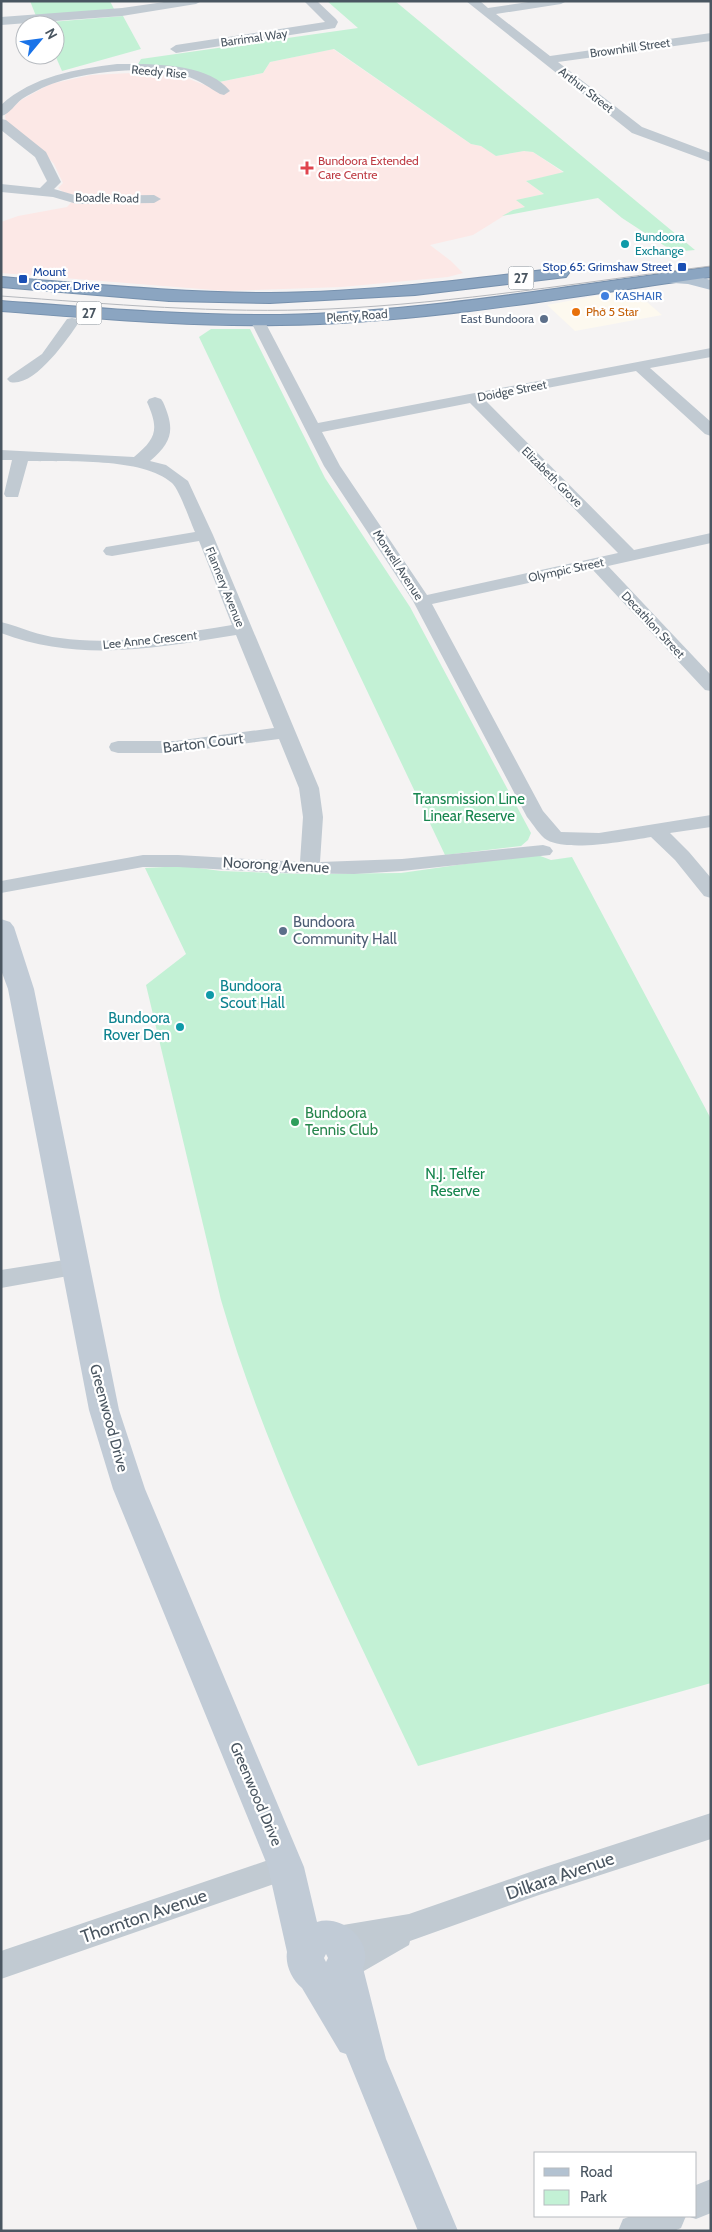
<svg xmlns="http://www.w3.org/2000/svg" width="712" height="2232" viewBox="0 0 712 2232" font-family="Cabin,sans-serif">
<rect width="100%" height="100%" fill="#f5f3f3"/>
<polygon fill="#fdf9ef" points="632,289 662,315 575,331 547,305"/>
<polygon fill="#fce8e6" points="333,49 471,144 481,146 496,156 524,151 533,152 564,173 526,181 544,194 517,200 525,207 513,210 473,235 430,245 451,261 463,273 448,277 342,287 226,291 1,273 1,222 18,216 67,207 77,196 63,192 58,188 63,183 54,164 40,149 6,123 5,115 21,100 50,84 91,75 131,73 181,76 205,85 263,73 270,62"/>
<g fill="#c3f1d5">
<polygon points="30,1 110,1 114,9 36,16"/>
<polygon points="327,1 395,1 695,250 674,252 622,218 598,198 502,216 513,210 525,207 516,200 544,194 526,181 564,172 533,152 524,151 496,156 481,146 471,144 334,49 270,62 263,73 219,82 209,77 137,66 141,59 358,28"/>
<polygon points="123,16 141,49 62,71 55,55 55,25 40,25 39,23"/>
<polygon points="211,329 250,329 325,478 410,607 531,833 528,840 521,846 445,855 199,337"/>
<path d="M 535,854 L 551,860 L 572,857 L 711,1119 L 711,1683 L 418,1766 C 346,1613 268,1462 221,1300 L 146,985 L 186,954 L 145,868 L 184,866 L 221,871 L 303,874 L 401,873 Z"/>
</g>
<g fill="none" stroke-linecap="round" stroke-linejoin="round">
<g stroke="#7690ad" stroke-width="2">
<g id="highway">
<path d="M 711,267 L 711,277 C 568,297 424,323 280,325 C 187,327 94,318 1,311 L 1,301 C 94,308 187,316 280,315 C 424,312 568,286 711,267 Z"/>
<path d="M 560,268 L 566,269 L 569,273 L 566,277 L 415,295 L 270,303 L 169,301 L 1,287 L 1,277 C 91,284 180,293 270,293 C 367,292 464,280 560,268 Z"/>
</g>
</g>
<g fill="#c1cad2" fill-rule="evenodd">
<polygon points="171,1 202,1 196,4 122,16 1,25 1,17 122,8"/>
<polygon points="304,1 317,1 336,19 338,22 335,28 176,53 170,49 176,45 325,22"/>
<polygon points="466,1 480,1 488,8 535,1 567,1 561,4 496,14 550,56 711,33 711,41 558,62 642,127 711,153 711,162 632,133"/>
<path d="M 117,64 C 150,64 207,62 230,91 L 224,95 L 220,94 C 210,88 200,81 189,77 C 149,64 80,71 42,88 C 36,91 28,95 22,99 C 15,104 10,114 1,116 L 1,105 C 33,76 76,69 117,64 Z"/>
<polygon points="1,119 6,120 46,152 61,182 54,189 78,196 154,195 161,199 154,203 77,204 53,197 1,192 1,184 40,188 47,181 35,157 1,130"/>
<path d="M 257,316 L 262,317 L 264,320 L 318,423 L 711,348 L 711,357 L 650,368 L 711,422 L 711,436 L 705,434 L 636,371 L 485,400 L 634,550 L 711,533 L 711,543 L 608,566 L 711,675 L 711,691 L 705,690 L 592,569 L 432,604 L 543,811 L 561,832 L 599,833 L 711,815 L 711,827 L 670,833 L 689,852 L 711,878 L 711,898 L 704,896 L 675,860 L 651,837 C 626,841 569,852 547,840 C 540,836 533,824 527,817 L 413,601 L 324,466 L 250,320 L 252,317 ZM 470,403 L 618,553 L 427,595 L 340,466 L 322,432 Z"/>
<path d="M 72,318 L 77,319 L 79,322 C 67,340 34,388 10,382 L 7,379 L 10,376 L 42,354 L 67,319 Z"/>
<path d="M 155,397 L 161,399 L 163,402 C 175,429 173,441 150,461 L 166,465 L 188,481 L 213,535 L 319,788 L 323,817 L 320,862 L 402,859 L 543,845 L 550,847 L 553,851 L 550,855 L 402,871 L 354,874 L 281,873 L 178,867 L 143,867 L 1,893 L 1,881 L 143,855 L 178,855 L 300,862 L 303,817 L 299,788 L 279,739 L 175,753 L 118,753 L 111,751 L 109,747 L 111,743 L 118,741 L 175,741 L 274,728 L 236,635 C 155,648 81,663 1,633 L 1,622 C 21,627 39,636 60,638 C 117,646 175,634 232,625 L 199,541 L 112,556 L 106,555 L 103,551 L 106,547 L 112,546 L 195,532 C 190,521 179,489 172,483 C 143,457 66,462 28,461 L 18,497 L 6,497 L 4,494 L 12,460 L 1,460 L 1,450 L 134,457 C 157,438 159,429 147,402 L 149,399 Z"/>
<polygon points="77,1258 85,1261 89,1267 85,1273 1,1288 1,1270"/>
<polygon points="711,1813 711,1839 539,1895 410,1941 409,1945 357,1975 346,1979 335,1975 331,1965 337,1954 326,1950 322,1940 326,1930 337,1926 409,1914 539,1869"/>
<polygon points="286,1854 297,1858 301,1867 297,1876 1,1979 1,1951"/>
<polygon points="711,2179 711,2213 696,2219 687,2216 696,2216 696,2185"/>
<polygon points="631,2216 686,2216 681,2228 674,2231 618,2231 623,2219"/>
</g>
<path fill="#c1cbd6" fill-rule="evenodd" d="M 1,919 L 10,922 L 14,927 L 34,989 L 119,1410 L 145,1489 L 304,1867 L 317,1922 C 343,1914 374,1942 363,1968 L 386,2059 L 458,2231 L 418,2231 L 346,2054 L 340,2052 L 302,1988 C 292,1980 285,1965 287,1952 L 268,1867 L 113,1489 L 89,1410 L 8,989 L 1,970 ZM 326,1954 L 328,1958 L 326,1962 L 324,1958 Z"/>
<polygon fill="#b3c2d1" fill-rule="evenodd" points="665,273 688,274 711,280 711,290 688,284 659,282 656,278 659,274"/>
<use href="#highway" fill="#8ba5c1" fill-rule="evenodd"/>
<path stroke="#b5b8bd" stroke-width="1" d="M 1,296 C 110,304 219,314 329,309 C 457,303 584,282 711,266"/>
</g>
<path fill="#e0444e" stroke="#fff" stroke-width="2" d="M304.5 160.5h5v5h5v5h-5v5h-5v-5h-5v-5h5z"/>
<g fill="#0f9aa8" stroke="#fff" stroke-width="2">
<circle cx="625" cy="244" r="5"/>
<circle cx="210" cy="995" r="5"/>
<circle cx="180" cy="1027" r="5"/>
</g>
<g fill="#1a4fb4" stroke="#fff" stroke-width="2">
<rect x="677" y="262" width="10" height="10" rx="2.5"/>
<rect x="18" y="274" width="10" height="10" rx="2.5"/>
</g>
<circle fill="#3f7fe0" stroke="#fff" stroke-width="2" cx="605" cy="296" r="5"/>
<circle fill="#e8710a" stroke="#fff" stroke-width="2" cx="576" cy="312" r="5"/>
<g fill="#5c6f8a" stroke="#fff" stroke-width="2">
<circle cx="544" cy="319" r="5"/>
<circle cx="283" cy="931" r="5"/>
</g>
<circle fill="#2e9e5b" stroke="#fff" stroke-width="2" cx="295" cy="1122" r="5"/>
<g text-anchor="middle" stroke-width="4.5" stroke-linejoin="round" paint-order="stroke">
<g font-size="12" fill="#4a5661" stroke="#fff">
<text transform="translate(254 38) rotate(-8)" y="4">Barrimal Way</text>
<text transform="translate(630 48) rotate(-8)" y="4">Brownhill Street</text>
<text transform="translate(159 72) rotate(5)" y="4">Reedy Rise</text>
<text transform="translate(586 90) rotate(38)" y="4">Arthur Street</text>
<text transform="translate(107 198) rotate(1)" y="4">Boadle Road</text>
<text transform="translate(357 316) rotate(-4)" y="4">Plenty Road</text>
<text transform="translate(512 391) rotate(-11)" y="4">Doidge Street</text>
<text transform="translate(552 477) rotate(45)" y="4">Elizabeth Grove</text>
<text transform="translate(398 565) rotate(57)" y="4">Morwell Avenue</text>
<text transform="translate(566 570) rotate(-12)" y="4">Olympic Street</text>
<text transform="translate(225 587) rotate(68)" y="4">Flannery Avenue</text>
<text transform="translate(653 625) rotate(47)" y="4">Decathlon Street</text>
<text transform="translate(150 640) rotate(-6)" y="4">Lee Anne Crescent</text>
</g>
<g font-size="12" fill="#be3a42" stroke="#fff" text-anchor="start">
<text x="318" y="165">Bundoora Extended<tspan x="318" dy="14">Care Centre</tspan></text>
</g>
<g font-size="12" fill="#0d838f" stroke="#fff" text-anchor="start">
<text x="635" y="241">Bundoora<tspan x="635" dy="14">Exchange</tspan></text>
</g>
<g font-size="12" fill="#164399" stroke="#fff" text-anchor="end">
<text x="672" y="271">Stop 65: Grimshaw Street</text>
<text x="33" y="276" text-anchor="start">Mount<tspan x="33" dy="14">Cooper Drive</tspan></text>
</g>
<g font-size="12" fill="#366cbe" stroke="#fff" text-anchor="start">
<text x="615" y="300">KASHAIR</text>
</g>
<g font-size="12" fill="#c56008" stroke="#fff" text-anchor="start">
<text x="586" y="316">Phở 5 Star</text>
</g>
<g font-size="12" fill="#4e5e75" stroke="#fff" text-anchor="end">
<text x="534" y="323">East Bundoora</text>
</g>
<g fill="#fff" stroke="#808990" stroke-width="1">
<rect x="508.5" y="266.5" width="25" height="23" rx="4"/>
<rect x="76.5" y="301.5" width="25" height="23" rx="4"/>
</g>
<g font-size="14" font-weight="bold" fill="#4a5661">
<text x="521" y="283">27</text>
<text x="89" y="318">27</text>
</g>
<g font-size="15" fill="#4a5661" stroke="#fff">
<text transform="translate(203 743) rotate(-7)" y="5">Barton Court</text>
<text transform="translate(276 865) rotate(3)" y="5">Noorong Avenue</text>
<text transform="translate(109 1418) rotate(75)" y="5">Greenwood Drive</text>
<text transform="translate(256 1794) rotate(67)" y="5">Greenwood Drive</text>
</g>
<g font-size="15" fill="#17864f" stroke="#fff">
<text x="469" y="804">Transmission Line<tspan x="469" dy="17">Linear Reserve</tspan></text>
<text x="455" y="1179">N.J. Telfer<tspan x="455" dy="17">Reserve</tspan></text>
</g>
<g font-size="15" fill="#4e5e75" stroke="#fff" text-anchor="start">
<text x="293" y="927">Bundoora<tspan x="293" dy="17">Community Hall</tspan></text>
</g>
<g font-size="15" fill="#0d838f" stroke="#fff" text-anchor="start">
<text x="220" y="991">Bundoora<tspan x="220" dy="17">Scout Hall</tspan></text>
<text x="170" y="1023" text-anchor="end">Bundoora<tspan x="170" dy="17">Rover Den</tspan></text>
</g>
<g font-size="15" fill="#27864d" stroke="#fff" text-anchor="start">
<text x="305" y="1118">Bundoora<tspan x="305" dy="17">Tennis Club</tspan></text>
</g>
<g font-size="18" fill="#4a5661" stroke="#fff">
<text transform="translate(560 1876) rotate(-19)" y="6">Dilkara Avenue</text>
<text transform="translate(144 1916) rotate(-19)" y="6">Thornton Avenue</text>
</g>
</g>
<rect width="712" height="2232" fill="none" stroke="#4a5661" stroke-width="5"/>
<rect x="534" y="2152" width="162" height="65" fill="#ffffff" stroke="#b7bbc0"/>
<rect x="544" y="2168" width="25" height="8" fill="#b3c2d1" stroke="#b7bbc0"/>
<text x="580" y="2177" font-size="15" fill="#4a5661">Road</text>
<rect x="544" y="2190" width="25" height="15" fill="#c3f1d5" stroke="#b7bbc0"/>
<text x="580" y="2202" font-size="15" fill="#4a5661">Park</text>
<g transform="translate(40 40) rotate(61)"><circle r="24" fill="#ffffff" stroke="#b7bbc0"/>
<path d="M0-4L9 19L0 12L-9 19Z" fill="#1a73e8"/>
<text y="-8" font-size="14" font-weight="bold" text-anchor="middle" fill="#4a5661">N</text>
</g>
</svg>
